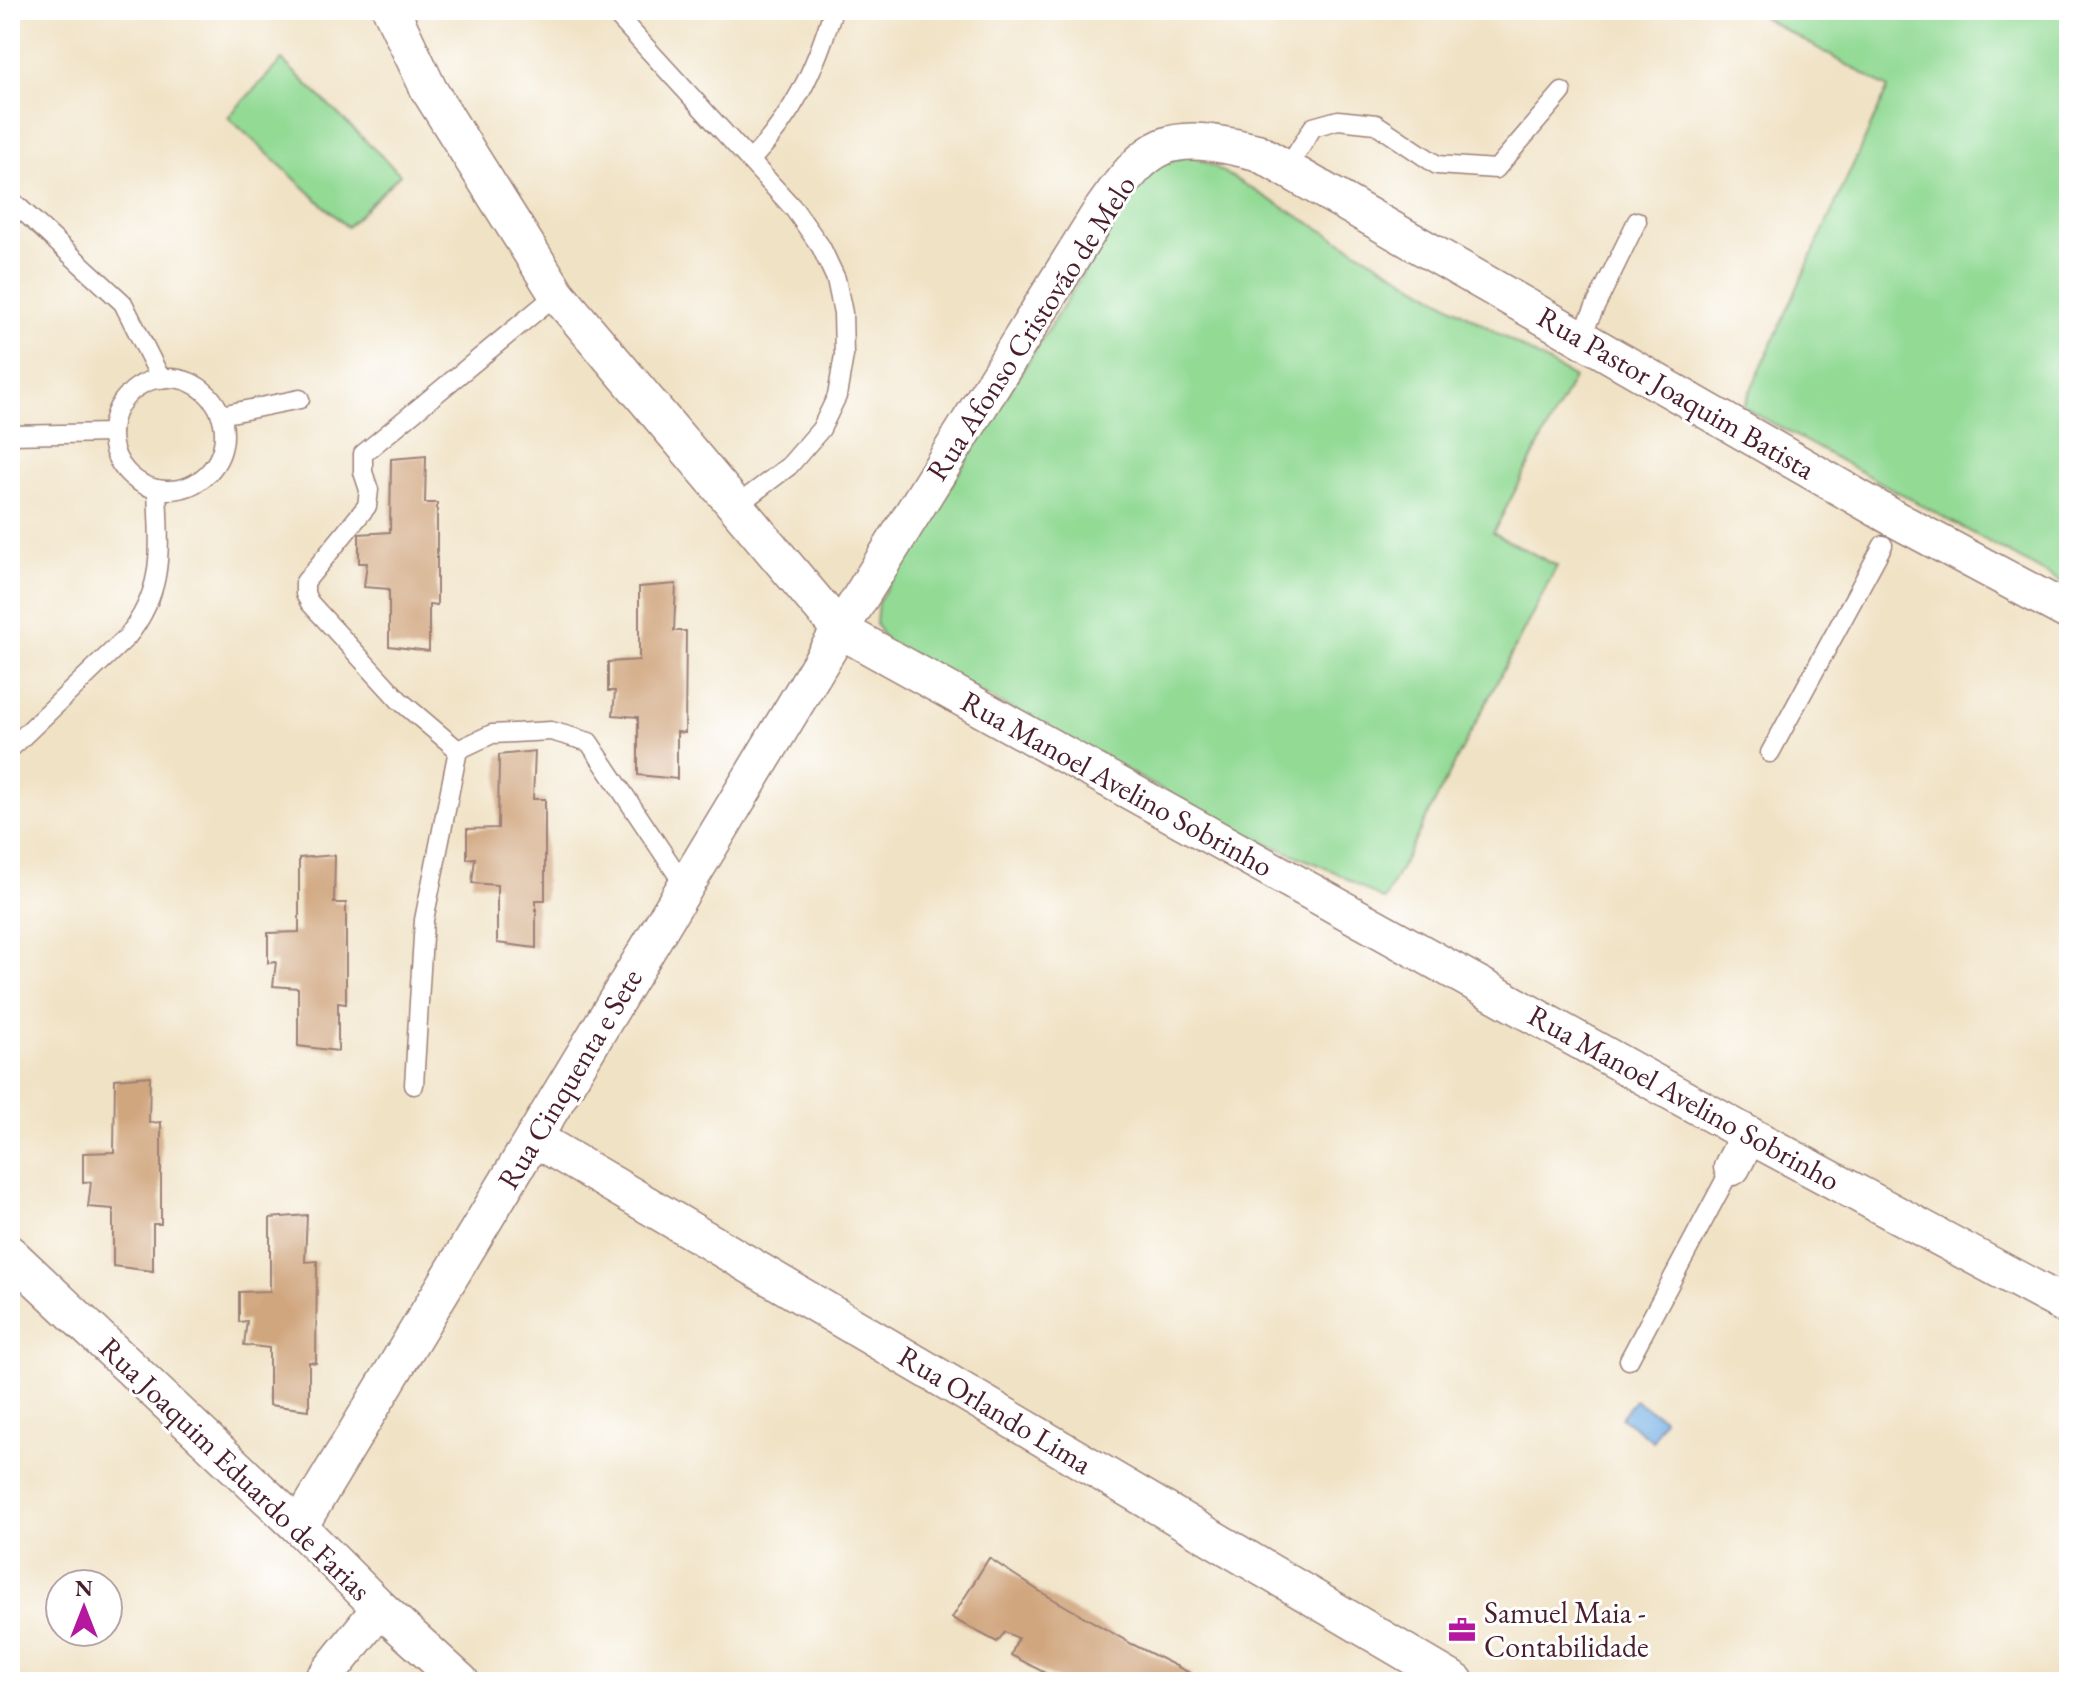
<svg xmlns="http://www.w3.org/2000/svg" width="2079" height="1692" viewBox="0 0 2079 1692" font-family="'EB Garamond',serif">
<rect width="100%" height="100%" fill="#fff"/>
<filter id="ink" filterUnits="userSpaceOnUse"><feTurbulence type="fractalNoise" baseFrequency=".0125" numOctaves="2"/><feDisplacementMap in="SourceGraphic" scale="16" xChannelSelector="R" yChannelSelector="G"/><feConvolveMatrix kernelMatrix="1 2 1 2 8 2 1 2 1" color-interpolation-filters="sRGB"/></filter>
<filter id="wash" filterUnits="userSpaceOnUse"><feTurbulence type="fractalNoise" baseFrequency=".006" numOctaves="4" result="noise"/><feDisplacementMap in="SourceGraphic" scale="32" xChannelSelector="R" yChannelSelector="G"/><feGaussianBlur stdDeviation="1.8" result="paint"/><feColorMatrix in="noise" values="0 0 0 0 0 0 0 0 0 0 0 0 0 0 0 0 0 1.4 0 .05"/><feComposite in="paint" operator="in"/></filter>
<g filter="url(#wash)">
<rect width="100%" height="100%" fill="#f0e2c5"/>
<g fill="#93da95" stroke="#6e7c60" stroke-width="2">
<polygon points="1750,10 2069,10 2069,586 1743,407 1888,88"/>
<polygon points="282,60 400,174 347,227 228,117"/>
<polygon points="1189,155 1213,166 1574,378 1493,533 1557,566 1384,900 1335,872 1241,832 886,642 876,624 878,602 1149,168"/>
</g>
<polygon fill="#71aee3" stroke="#5e6687" stroke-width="2" points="1635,1400 1663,1418 1653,1441 1621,1417"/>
<g id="blocks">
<g fill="#d0a67e">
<polygon points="426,456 425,503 437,503 437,605 429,604 429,651 389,646 389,589 364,587 367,563 359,563 359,534 390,532 391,459"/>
<polygon points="676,584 674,631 686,631 685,733 677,732 677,779 638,775 638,717 613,715 615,691 608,691 608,662 639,660 639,587"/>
<polygon points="535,751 533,799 545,799 545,900 536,900 536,948 497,943 497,885 472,883 475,858 467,859 467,829 498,828 499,755"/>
<polygon points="335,855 334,903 346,903 346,1004 338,1003 338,1051 298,1046 298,988 273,986 276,962 268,963 268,933 299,932 299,858"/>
<rect x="10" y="976" width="3" height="59"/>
<polygon points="150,1076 149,1123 161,1122 161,1224 153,1224 153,1271 113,1266 113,1209 88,1207 91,1182 83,1183 83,1153 114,1152 115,1079"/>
<polygon points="307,1215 305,1262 317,1261 316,1363 309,1362 309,1410 269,1405 269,1348 244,1345 247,1321 239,1322 239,1292 270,1291 270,1218"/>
<polygon points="989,1558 1039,1591 1132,1644 1192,1674 1188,1682 1062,1682 1011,1655 1018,1638 1005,1632 997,1642 952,1618"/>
</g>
</g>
</g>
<g filter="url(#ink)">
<use href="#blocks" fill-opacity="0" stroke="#9d8078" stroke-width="2"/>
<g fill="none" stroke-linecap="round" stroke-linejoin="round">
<g stroke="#9d8078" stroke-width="21">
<g id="service">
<polyline points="612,10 794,209 821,247 836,279 843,313 844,355 837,396 821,429 789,466 736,506"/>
<path d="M 751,160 C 794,114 815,70 833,10"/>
<polyline points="1287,169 1313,127 1338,120 1376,124 1437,165 1496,169 1562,92"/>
<polyline points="10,199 123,303 161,379"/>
<polyline points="557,294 363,454 363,472 369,490 367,506 305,582 305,594 310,603 399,700 458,750 492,734 551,731 589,742 685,886"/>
<polyline points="1580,338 1637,221"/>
<circle cx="168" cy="434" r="56"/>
<polyline points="221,415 300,399"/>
<polyline points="10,435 112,433"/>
<path d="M 10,749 L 127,637 C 166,588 159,548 157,489"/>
<polyline points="1770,753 1883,545"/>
<polyline points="414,1085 424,920 458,750"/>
<polyline points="1629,1360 1732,1167"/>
</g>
</g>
<g stroke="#9d8078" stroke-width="39">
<g id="minor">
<polyline points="391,10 429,90 557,294 840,630 1749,1135 2069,1307"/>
<polyline points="534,1138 1456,1682"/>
<polyline points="1732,1167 1749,1135"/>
<polyline points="10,1254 299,1527 380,1608 461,1682"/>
<path d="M 299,1527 L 840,630 L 1099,214 C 1151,139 1166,130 1257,152 L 1897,520 L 2069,612"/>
<polyline points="321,1682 380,1608"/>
</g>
</g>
<use href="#service" stroke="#fff" stroke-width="18"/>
<use href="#minor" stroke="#fff" stroke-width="36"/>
</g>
</g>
<defs>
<g id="office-bare" transform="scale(2.16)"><path d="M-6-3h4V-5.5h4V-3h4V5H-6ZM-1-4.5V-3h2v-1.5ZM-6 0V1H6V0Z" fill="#b5179e" stroke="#fff" stroke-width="2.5" paint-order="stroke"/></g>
</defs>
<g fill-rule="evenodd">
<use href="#office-bare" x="1462" y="1630"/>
</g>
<g text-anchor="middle" stroke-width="6" stroke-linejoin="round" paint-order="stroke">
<g font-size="30" fill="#4a1f2b" stroke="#fff">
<text transform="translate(1031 328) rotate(-57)" y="10">Rua Afonso Cristovão de Melo</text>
<text transform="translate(1676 393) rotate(30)" y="10">Rua Pastor Joaquim Batista</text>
<text transform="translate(1117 784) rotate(29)" y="10">Rua Manoel Avelino Sobrinho</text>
<text transform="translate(570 1079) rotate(-59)" y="10">Rua Cinquenta e Sete</text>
<text transform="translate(1684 1098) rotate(29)" y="10">Rua Manoel Avelino Sobrinho</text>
<text transform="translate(995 1410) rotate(31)" y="10">Rua Orlando Lima</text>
<text transform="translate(235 1469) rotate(44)" y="10">Rua Joaquim Eduardo de Farias</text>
</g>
<g font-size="30" fill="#4a1f2b" stroke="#fff" text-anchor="start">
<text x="1484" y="1623">Samuel Maia -<tspan x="1484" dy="34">Contabilidade</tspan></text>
</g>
</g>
<rect width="2079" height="1692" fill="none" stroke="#fff" stroke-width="40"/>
<g transform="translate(84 1608)"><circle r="38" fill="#ffffff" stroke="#b7a5aa" stroke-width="2"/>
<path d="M0-6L14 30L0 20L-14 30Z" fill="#b5179e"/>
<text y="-12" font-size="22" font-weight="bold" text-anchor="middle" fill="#4a1f2b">N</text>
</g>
</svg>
